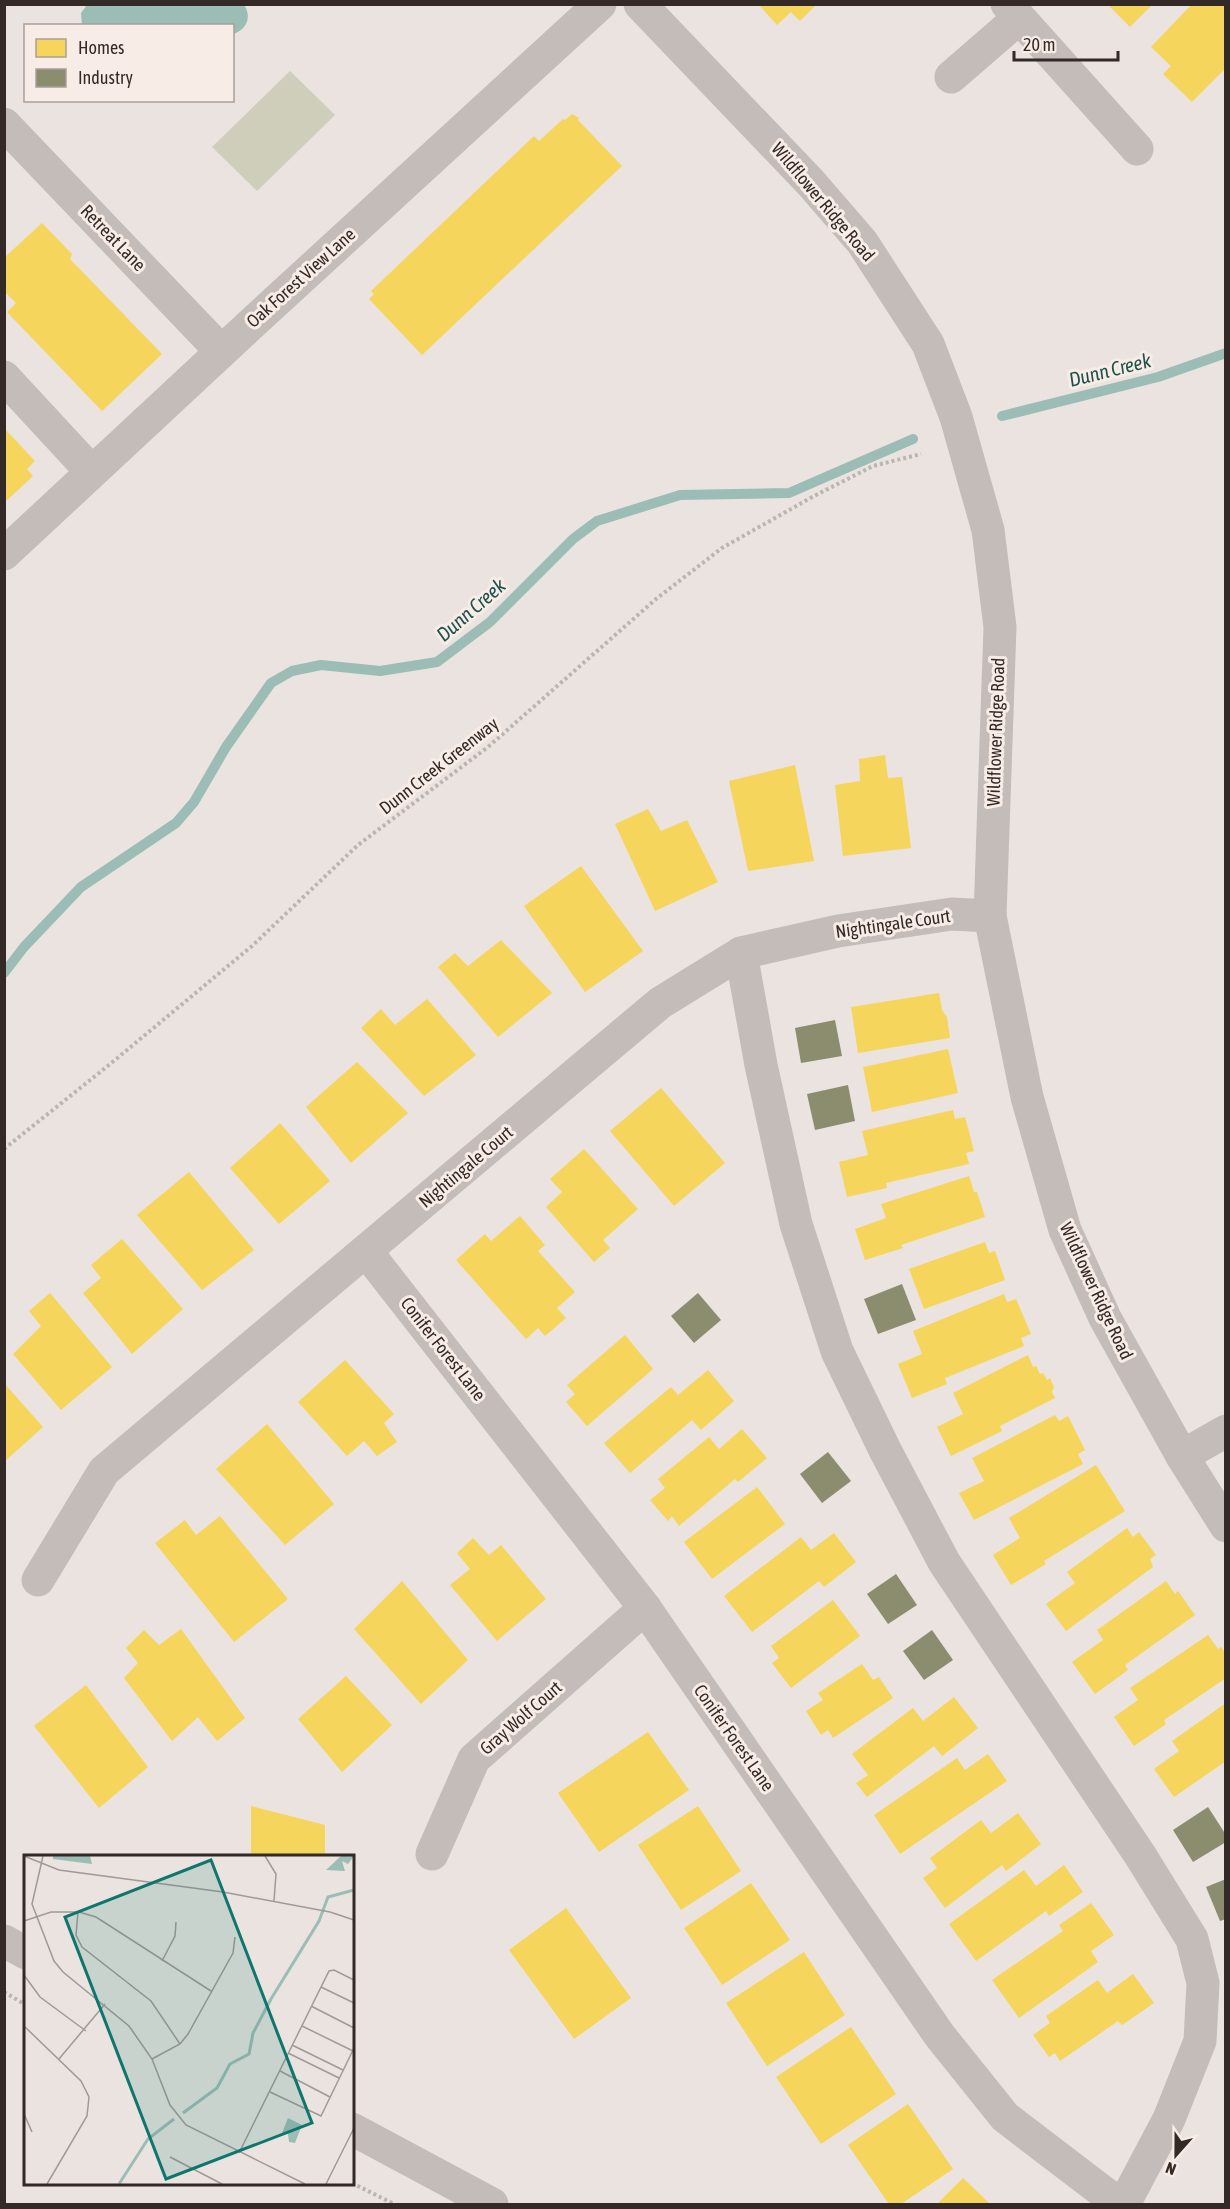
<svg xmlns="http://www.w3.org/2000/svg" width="1230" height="2209" viewBox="0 0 1230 2209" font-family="'Asap Condensed',sans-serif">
<rect width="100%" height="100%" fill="#eae3df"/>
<polygon fill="#ceceba" points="290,71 335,115 257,191 212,147"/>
<path fill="#9cbcb6" d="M 244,5 C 252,16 247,30 233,34 L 232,26 L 82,25 L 81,13 L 87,5 Z"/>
<g fill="#f6d55c">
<polygon points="758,4 817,4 800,21 791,12 777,25"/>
<polygon points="1107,4 1153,4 1130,27"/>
<polygon points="1192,4 1226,4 1226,68 1192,102 1163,74 1171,66 1151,47"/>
<polygon points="572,114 579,118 578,120 622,166 422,355 369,299 374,294 371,291 534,136 539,141 563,119 565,120"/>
<polygon points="42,223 72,254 70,259 162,354 102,411 7,312 16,303 4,291 4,258"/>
<polygon points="4,428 35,461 27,469 33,476 4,503"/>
<polygon points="885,755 888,778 902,777 911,848 843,856 835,785 860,781 859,759"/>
<polygon points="795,765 814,861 748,871 729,781"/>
<polygon points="648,809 661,831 687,820 718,882 655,911 615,824"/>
<polygon points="581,866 643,951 585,992 524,906"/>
<polygon points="501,940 552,993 498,1037 438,967 455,953 468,966"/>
<polygon points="939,993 942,1010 947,1017 950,1038 858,1053 851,1007"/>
<polygon points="427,999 476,1055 424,1096 361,1028 381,1009 395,1025"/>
<polygon points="948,1049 958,1093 872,1112 863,1067"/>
<polygon points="357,1062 408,1113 351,1163 306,1107"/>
<polygon points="661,1088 725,1163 674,1206 610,1131"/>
<polygon points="953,1110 955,1119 965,1117 974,1151 966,1153 969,1164 886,1183 887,1188 847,1197 839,1162 868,1155 862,1131"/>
<polygon points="280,1123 330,1181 279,1224 230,1168"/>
<polygon points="584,1149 638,1209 603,1240 610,1248 594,1262 546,1207 562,1192 550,1179"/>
<polygon points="189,1172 254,1250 202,1290 137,1215"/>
<polygon points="969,1176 974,1192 977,1192 985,1217 901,1245 903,1248 865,1260 855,1229 886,1218 881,1204"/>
<polygon points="520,1216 545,1245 538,1251 575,1292 557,1308 566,1318 545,1336 538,1328 526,1339 456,1260 485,1234 491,1241"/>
<polygon points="122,1239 183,1309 132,1354 83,1293 101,1278 91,1265"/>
<polygon points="985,1242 989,1253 995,1251 1005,1280 924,1309 909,1269"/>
<polygon points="50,1293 112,1367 61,1410 13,1354 41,1326 29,1311"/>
<polygon points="1004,1294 1007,1302 1016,1299 1031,1334 1021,1338 1024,1346 945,1378 947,1384 912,1398 898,1364 922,1354 913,1331"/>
<polygon points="625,1335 653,1369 587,1426 566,1402 575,1394 567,1385"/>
<polygon points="1028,1355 1033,1367 1036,1366 1040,1374 1043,1373 1047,1380 1050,1378 1054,1387 1052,1392 1055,1398 1000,1426 1002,1431 951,1456 937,1427 963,1414 953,1393"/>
<polygon points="345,1360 394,1414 384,1423 397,1442 377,1456 364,1441 347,1456 298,1402"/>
<polygon points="708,1370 734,1401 701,1430 692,1420 630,1473 604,1443 671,1387 678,1395"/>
<polygon points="4,1383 43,1427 4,1462"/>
<polygon points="1055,1415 1059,1421 1068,1416 1085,1450 1078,1454 1083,1464 974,1520 959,1493 984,1481 972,1458"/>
<polygon points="267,1424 334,1504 285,1545 216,1469"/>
<polygon points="742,1429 767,1458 738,1482 735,1479 679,1526 672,1516 668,1521 650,1500 665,1488 658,1479 709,1437 719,1449"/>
<polygon points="1096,1465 1125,1511 1044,1561 1046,1564 1011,1585 993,1555 1020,1538 1009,1518"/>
<polygon points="757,1487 785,1524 712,1579 684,1542"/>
<polygon points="220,1516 288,1599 234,1642 155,1543 185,1520 196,1535"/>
<polygon points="1127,1528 1133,1537 1139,1532 1156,1555 1150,1559 1153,1567 1066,1631 1046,1604 1075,1583 1067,1572"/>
<polygon points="834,1533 856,1562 824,1587 819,1581 752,1632 724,1596 801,1537 811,1550"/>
<polygon points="473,1538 489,1555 501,1545 546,1599 497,1641 450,1585 470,1569 457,1553"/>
<polygon points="402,1581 468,1660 421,1704 354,1629"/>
<polygon points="1166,1581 1175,1594 1178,1591 1195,1615 1125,1665 1128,1670 1095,1694 1072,1662 1103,1640 1097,1630"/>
<polygon points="833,1600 860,1636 791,1688 772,1663 779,1658 771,1646"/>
<polygon points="181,1629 245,1718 217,1741 198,1717 172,1741 124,1678 138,1663 126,1648 144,1630 159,1645"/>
<polygon points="1208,1635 1218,1649 1221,1647 1226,1654 1226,1678 1164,1720 1166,1724 1134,1746 1114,1717 1138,1700 1130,1688"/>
<polygon points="862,1664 873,1680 879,1677 893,1698 833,1738 828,1730 821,1735 806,1711 823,1700 818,1693"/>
<polygon points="346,1676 392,1725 342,1772 298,1719"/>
<polygon points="86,1685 148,1767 99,1808 34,1726"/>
<polygon points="954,1697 978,1728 942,1756 934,1746 867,1797 856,1783 868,1775 852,1754 913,1708 923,1721"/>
<polygon points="1226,1703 1226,1761 1174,1797 1154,1769 1179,1751 1172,1741"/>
<polygon points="648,1732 689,1790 599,1852 558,1793"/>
<polygon points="988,1754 1007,1781 900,1854 874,1815 957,1758 965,1770"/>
<polygon points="251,1806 325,1825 325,1856 251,1856"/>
<polygon points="698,1806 741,1871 681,1910 638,1845"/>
<polygon points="1018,1813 1041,1844 1006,1871 1002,1865 945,1908 923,1878 937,1868 930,1858 981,1820 991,1833"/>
<polygon points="1064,1865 1083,1892 1049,1916 1046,1911 976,1961 949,1924 1024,1870 1036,1886"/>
<polygon points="751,1883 790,1940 722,1985 684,1928"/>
<polygon points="1091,1903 1114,1935 1091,1951 1098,1962 1019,2018 992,1980 1063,1931 1059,1925"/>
<polygon points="566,1908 631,1998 574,2039 509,1950"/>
<polygon points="804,1952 845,2015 767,2066 726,2003"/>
<polygon points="1133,1974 1154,2003 1122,2025 1118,2021 1060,2061 1055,2053 1049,2057 1033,2035 1050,2023 1046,2016 1098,1980 1107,1993"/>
<polygon points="851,2027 896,2094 821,2144 776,2077"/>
<polygon points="908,2104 953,2169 901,2204 889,2204 848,2145"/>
<polygon points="963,2178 990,2204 937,2204"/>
</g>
<g fill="#8c8c6e">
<polygon points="835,1020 842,1056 801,1063 795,1028"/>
<polygon points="848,1085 855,1121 815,1130 807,1094"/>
<polygon points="902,1284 916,1320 878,1334 864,1299"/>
<polygon points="698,1293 721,1320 694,1343 671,1316"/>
<polygon points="828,1452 851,1481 822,1503 800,1474"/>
<polygon points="896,1574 917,1605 888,1624 867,1594"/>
<polygon points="932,1630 953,1660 924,1680 903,1651"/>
<polygon points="1208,1807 1226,1835 1226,1842 1193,1862 1173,1830"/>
<polygon points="1226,1879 1226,1919 1220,1921 1206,1887"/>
</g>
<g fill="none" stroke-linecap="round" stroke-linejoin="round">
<g stroke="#9cbcb6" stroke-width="10">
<polyline points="1002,416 1158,377 1226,353"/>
<polyline points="4,973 24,947 81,887 176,823 194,802 226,747 271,683 292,671 321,665 380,671 437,662 490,622 573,539 597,521 680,495 789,493 913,439"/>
</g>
<g stroke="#bcb4b1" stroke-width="4" stroke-dasharray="3 3" stroke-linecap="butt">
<polyline points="4,1149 109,1065 252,946 358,845 488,747 656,599 722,548 814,496 873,466 921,454"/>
<polyline points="4,1992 26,2005"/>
<polyline points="352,2183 394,2204"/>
</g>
<g stroke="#c4bcb8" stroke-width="33">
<polyline points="640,4 811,183 862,242 928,344 956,417 988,530 1000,627 990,916 1027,1097 1065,1230 1105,1318 1182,1456 1226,1526"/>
<polyline points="1007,4 1137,149"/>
<polyline points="951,77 1019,18"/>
<polyline points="4,124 221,351"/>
<polyline points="4,377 91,471"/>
<polyline points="4,554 249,326 600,4"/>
<polyline points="741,953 761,1065 796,1224 837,1351 885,1450 944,1562 1140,1855 1192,1939 1203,1983 1200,2041 1169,2119 1124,2204"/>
<polyline points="366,1251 645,1608 940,2036 1005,2117 1119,2204"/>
<polyline points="1182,1456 1226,1431"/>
<polyline points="38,1580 104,1471 660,1003 741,953 838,931 952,914 990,916"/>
<polyline points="432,1854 474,1759 645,1608"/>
<polyline points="4,1941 26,1953"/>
<polyline points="352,2129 492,2204"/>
</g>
</g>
<g text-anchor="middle" stroke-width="6" stroke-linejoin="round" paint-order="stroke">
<g font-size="18" fill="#332927" stroke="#f8ede6">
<text transform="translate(823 202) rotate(50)" y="6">Wildflower Ridge Road</text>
<text transform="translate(113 238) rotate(46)" y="6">Retreat Lane</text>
<text transform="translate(301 278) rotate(-42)" y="6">Oak Forest View Lane</text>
<text transform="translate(996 732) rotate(-88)" y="6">Wildflower Ridge Road</text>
<text transform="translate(439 766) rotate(-38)" y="6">Dunn Creek Greenway</text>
<text transform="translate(893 924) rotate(-8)" y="6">Nightingale Court</text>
<text transform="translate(466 1167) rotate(-40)" y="6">Nightingale Court</text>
<text transform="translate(1096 1291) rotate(65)" y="6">Wildflower Ridge Road</text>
<text transform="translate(443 1349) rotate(52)" y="6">Conifer Forest Lane</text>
<text transform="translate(521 1718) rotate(-41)" y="6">Gray Wolf Court</text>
<text transform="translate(734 1738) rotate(55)" y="6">Conifer Forest Lane</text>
</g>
<g font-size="20" font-style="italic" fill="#1f524e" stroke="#f8ede6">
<text transform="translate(1110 370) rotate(-14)" y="7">Dunn Creek</text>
<text transform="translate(471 610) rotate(-41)" y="7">Dunn Creek</text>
</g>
</g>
<g transform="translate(24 1855)">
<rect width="330" height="330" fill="#eae3df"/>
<path d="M 29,1 L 66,1 L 68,9 L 29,4 ZM 317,1 L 330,1 L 324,9 L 318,6 L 321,16 L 302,15 ZM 264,263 L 278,270 L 271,288 L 265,287 L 264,279 L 258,278 Z" fill="#9cbcb6"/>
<path fill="none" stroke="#9cbcb6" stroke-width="3" d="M 159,258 L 193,233 L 206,209 L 225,199 L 229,178 L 247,144 L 295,66 L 304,42 L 330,35M 95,329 L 124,284 L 150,264"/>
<path fill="none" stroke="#a19995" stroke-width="1.5" d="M 0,1 L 35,15 L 199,37 L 306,57 L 330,65M 19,1 L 8,49 L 30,106 L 39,117 L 105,171 L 128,204 L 146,250 L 162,270 L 281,329M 241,1 L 252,19 L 250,46M 54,57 L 52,80 L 58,92 L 127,146 L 156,189M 0,66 L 27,57 L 55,57 L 72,62 L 187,136M 138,106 L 151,81 L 152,67M 0,120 L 16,142 L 62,176M 297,132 L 330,148M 287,151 L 330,173M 0,171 L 57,226 L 65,242 L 63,261 L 23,329M 278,171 L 329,196M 268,190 L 319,215M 264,198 L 315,223M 35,204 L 81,149M 128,204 L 156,189 L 164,179 L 209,98 L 211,82M 256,216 L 306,242M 246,237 L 297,261 L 330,193M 0,259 L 8,277M 215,298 L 305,116 L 310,115 L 330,125M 146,302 L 198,329M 302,329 L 330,273"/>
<path fill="#0f766e" fill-opacity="0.15" stroke="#0f766e" stroke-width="3" d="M 187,5 L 288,268 L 142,324 L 41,62 Z"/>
<rect width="330" height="330" fill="none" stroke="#332927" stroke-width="3"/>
</g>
<rect width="1230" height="2209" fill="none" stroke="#332927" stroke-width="12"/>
<rect x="24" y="24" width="210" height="78" fill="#f8ede6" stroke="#a99f9a" stroke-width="1.5"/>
<rect x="36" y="39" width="30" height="18" fill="#f6d55c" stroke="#a99f9a" stroke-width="1.5"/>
<text x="78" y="54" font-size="18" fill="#332927">Homes</text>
<rect x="36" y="69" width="30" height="18" fill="#8c8c6e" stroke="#a99f9a" stroke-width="1.5"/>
<text x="78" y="84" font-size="18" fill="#332927">Industry</text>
<g transform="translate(1176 2155) rotate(201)" stroke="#f8ede6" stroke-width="4.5" paint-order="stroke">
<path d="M0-4.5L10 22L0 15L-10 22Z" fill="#332927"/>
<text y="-9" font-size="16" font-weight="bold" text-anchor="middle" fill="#332927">N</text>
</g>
<path d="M1014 51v9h104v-9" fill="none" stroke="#332927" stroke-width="3"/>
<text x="1023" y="51" font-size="18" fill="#332927" stroke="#f8ede6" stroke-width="4.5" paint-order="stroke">20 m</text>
</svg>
